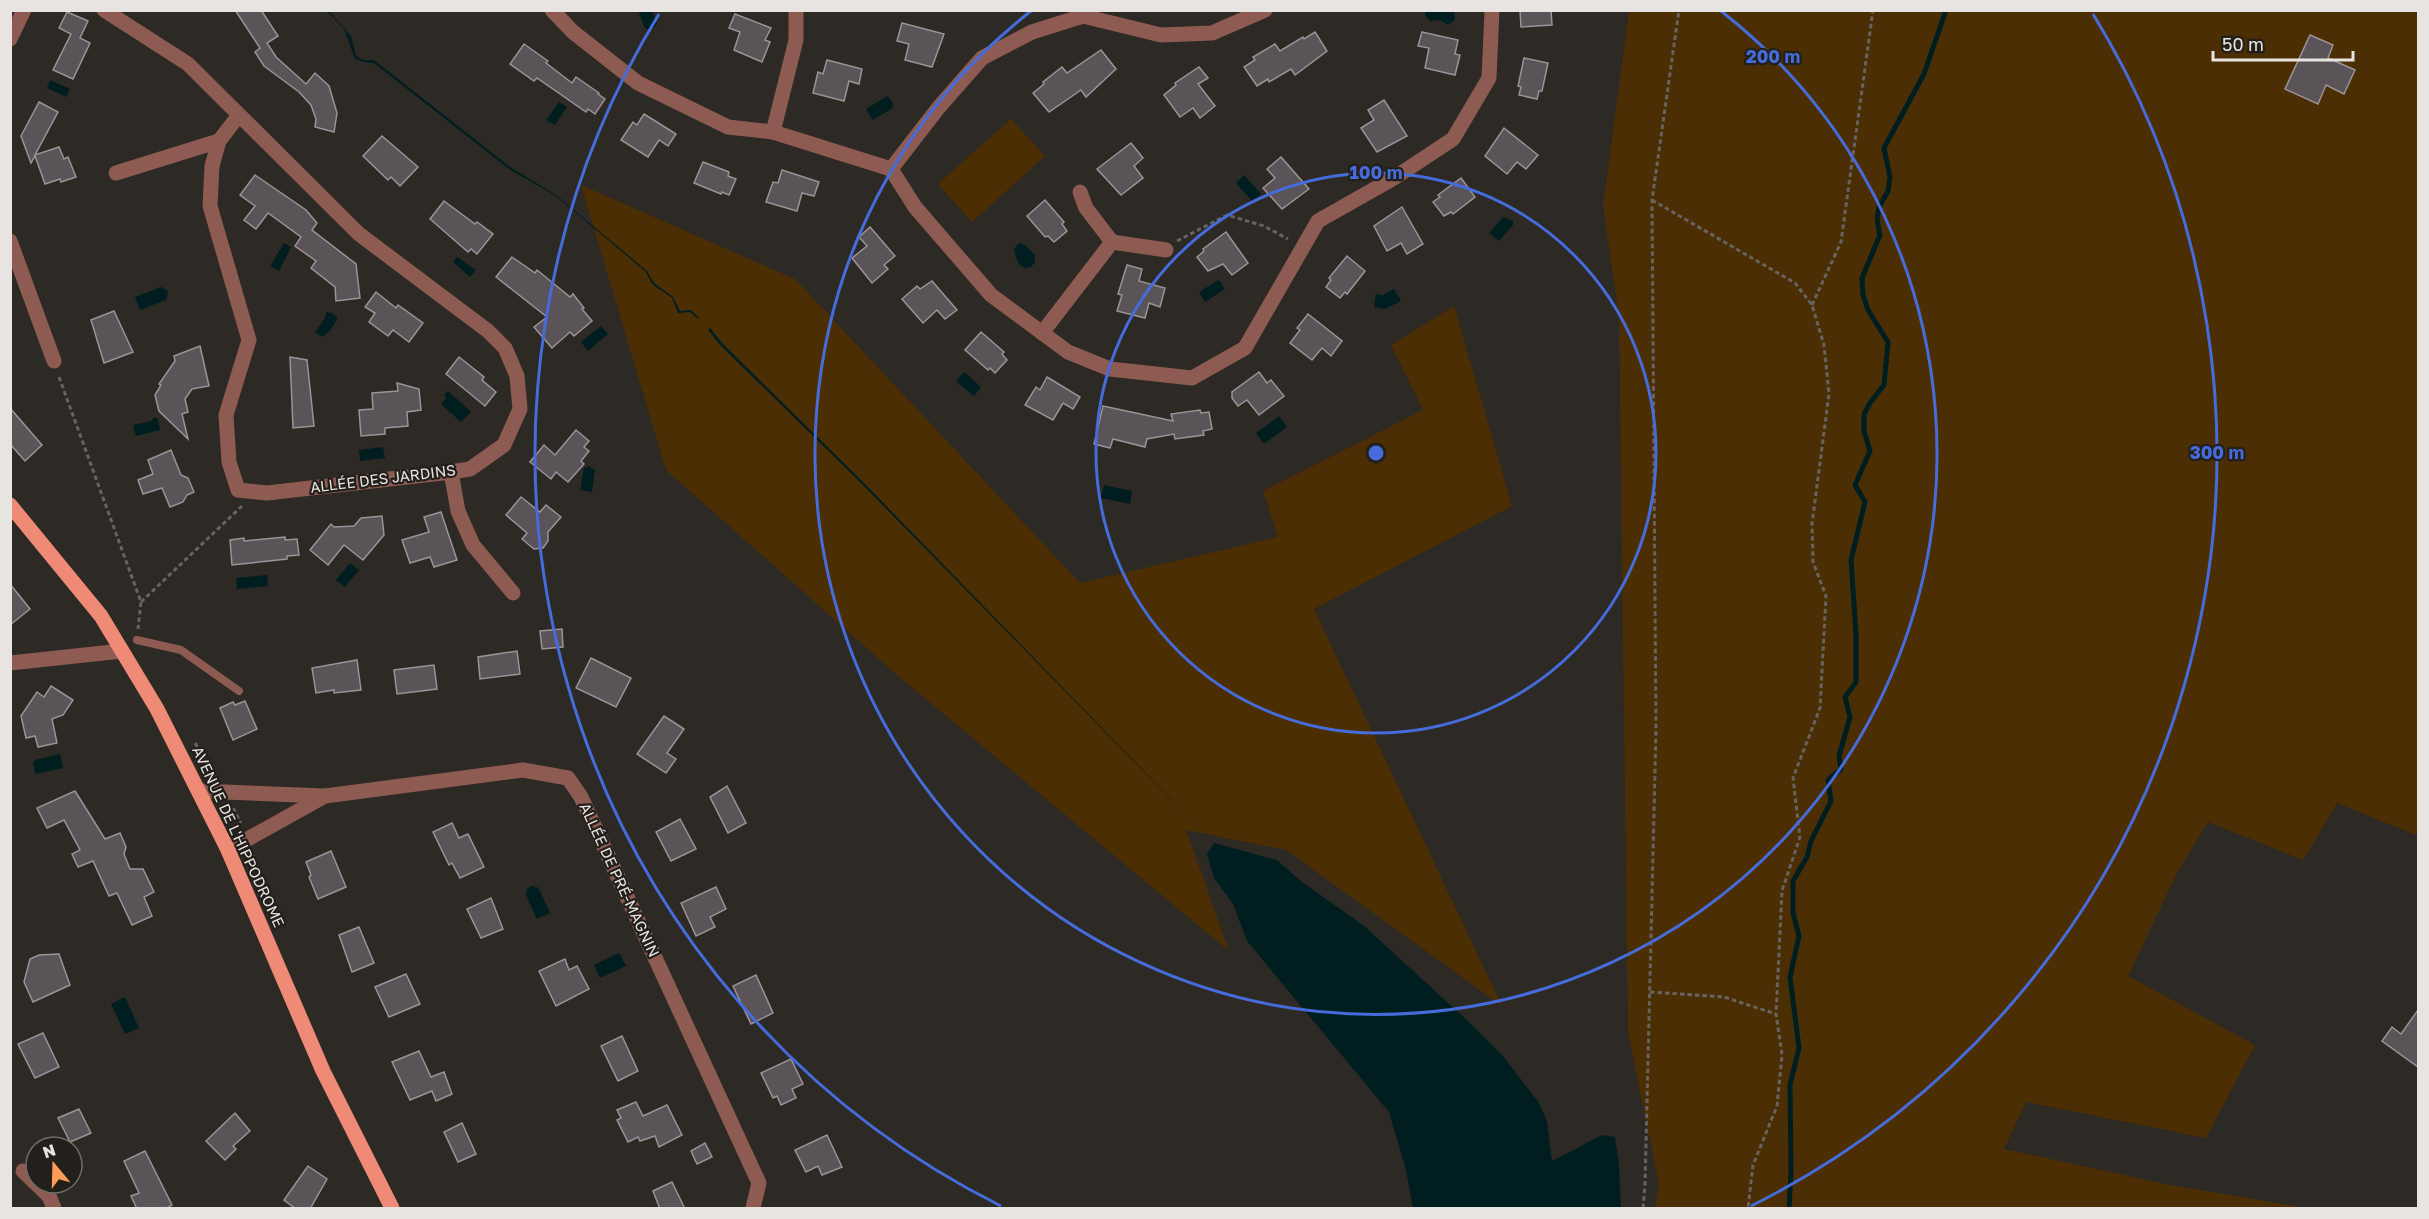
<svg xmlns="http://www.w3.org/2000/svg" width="2429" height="1219" viewBox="0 0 2429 1219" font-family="'Golos Text',sans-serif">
<rect width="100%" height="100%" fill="#2d2924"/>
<g fill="#4c2e04">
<polygon points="1629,11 2418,11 2418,836 2337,803 2303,860 2208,822 2177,873 2128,976 2255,1045 2206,1138 2026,1102 2004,1149 2165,1184 2307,1208 1655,1208 1659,1185 1628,1032 1619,316 1603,206"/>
<polygon points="1011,119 1045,156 972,222 938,184"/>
<polygon points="581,185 795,279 1080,583 1278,537 1263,491 1423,410 1391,345 1454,306 1512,506 1314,609 1502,1006 1286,850 1186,830 1229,951 896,674 666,470"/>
</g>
<g fill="#001e20">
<polygon points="327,11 329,11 351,36 356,56 364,60 374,60 510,167 556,195 647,271 654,283 673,297 680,311 691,310 699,318 698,319 690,312 678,313 672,298 652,284 646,272 556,196 509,169 374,63 364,62 355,59 344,29"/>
<polygon points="638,11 652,11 657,23 654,28 649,30 645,28"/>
<polygon points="1426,11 1454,11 1455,20 1448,25 1440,20 1430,21 1425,15"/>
<polygon points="50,80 70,89 66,97 47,88"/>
<polygon points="887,96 892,101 893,108 873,120 866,109"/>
<polygon points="559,102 567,107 555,125 546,120"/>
<polygon points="1244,175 1261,194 1252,201 1236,183"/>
<polygon points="1503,217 1513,221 1513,225 1499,241 1489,233"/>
<polygon points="284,243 291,247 279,271 270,266"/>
<path d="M 1019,243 L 1025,245 L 1035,255 L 1035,262 L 1031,267 C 1019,271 1016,259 1014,249 Z"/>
<polygon points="457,257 476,270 470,277 453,262"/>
<polygon points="1219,280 1225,289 1205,302 1199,292"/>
<polygon points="161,287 168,291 166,300 140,310 135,297"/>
<polygon points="1394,289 1401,301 1385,309 1374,307 1376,294 1383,295"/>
<polygon points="326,312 332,313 338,318 330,331 322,337 315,332 325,318"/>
<polygon points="601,326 608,334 588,351 581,342"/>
<polygon points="710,328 723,344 860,479 1214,843 1277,860 1302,882 1363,925 1470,1023 1503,1056 1539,1103 1547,1121 1552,1161 1602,1135 1615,1137 1619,1165 1621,1208 1413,1208 1406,1170 1389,1112 1247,941 1233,904 1214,878 1207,854 1214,843 858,480 721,346 708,330"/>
<polygon points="964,372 981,387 974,396 956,381"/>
<polygon points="448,391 471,412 461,422 441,404 446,398 444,395"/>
<polygon points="1279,416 1287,427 1264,444 1256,433"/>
<polygon points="154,417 158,419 160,430 136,436 133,425 151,421"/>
<polygon points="383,447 385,458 360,461 359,450"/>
<polygon points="589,466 595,470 592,492 580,490 584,468"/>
<polygon points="1104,485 1132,491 1130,504 1101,498"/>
<polygon points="350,563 359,570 345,587 336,580"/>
<polygon points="267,575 268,586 237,589 236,578"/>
<polygon points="60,754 63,768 35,774 33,763 35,760"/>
<polygon points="534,885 535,888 538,887 550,913 537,919 525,893 528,892 526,889"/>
<polygon points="619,953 626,966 600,978 594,965"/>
<polygon points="125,997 139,1028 125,1034 111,1004"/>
</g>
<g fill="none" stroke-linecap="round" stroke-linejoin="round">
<polyline stroke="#001e20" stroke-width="5" points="1789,1208 1791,1172 1790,1085 1799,1048 1790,977 1799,936 1793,913 1793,881 1807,857 1811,841 1831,801 1828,780 1841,769 1839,756 1850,717 1845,697 1856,682 1856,634 1851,560 1865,502 1855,485 1870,451 1864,431 1864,414 1870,403 1884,385 1888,342 1868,310 1863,295 1862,278 1880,235 1877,219 1879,207 1888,191 1890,177 1884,148 1924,74 1946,10"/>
</g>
<g fill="#5a5357" stroke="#9b9397" stroke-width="1.5">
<polygon points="235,10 261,10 278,36 267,43 276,57 306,84 315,73 329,86 337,113 334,132 315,127 316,119 311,105 299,92 264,66 255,52 260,48"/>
<polygon points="1520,10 1551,10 1552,25 1521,27"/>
<polygon points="67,12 88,21 80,38 90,43 73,79 53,70 71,34 59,28"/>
<polygon points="735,14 771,28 765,40 770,42 762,62 734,50 740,32 729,28"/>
<polygon points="902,23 944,34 932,67 905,60 909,44 897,41"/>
<polygon points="1315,32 1327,51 1295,75 1291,69 1269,82 1268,79 1257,86 1244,67 1255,60 1253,57 1275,44 1280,51 1303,37 1304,39"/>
<polygon points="1422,32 1458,40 1455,54 1460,55 1455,75 1425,68 1429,48 1418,46"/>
<polygon points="2310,35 2333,45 2328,58 2355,70 2344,94 2326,85 2318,104 2285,89"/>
<polygon points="524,44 548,61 546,63 572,83 576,77 599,93 598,94 605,99 595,114 588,109 586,112 537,78 534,81 510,64"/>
<polygon points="1101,50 1116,69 1086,97 1081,90 1049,112 1033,93 1044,84 1043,82 1062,67 1067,73"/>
<polygon points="1524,58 1548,63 1542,91 1539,91 1537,99 1519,95 1521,87 1518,86"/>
<polygon points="827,60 862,69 859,84 849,81 844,101 813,93 818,72 823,74"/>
<polygon points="1199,67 1208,78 1198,84 1215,106 1200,118 1193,108 1180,117 1164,95 1176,85 1175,83"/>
<polygon points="1384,100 1407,136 1377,152 1361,128 1374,120 1368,110"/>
<polygon points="39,102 58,112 35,155 59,147 64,159 68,157 76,177 61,182 60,179 45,184 35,156 31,163 21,136"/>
<polygon points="644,114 676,134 668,146 659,140 648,157 621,140 633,122 637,125"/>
<polygon points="1504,128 1538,155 1526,169 1517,162 1507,174 1485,156"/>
<polygon points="382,136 418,167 400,186 391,177 388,180 363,156"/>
<polygon points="1131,143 1143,158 1134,166 1143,178 1121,195 1097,169"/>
<polygon points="1281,157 1309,189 1282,209 1263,188 1275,178 1267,169"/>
<polygon points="703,162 729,172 728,176 736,179 729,195 722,192 721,194 694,183"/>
<polygon points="782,170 819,182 814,196 802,193 797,211 766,202 773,182 778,183"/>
<polygon points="255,175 306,210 317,223 312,230 356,264 360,298 336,301 335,287 311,268 316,261 295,246 301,237 268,213 256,229 244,220 255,206 240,195"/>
<polygon points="1461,178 1475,197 1453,214 1451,212 1444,216 1433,202 1440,197 1438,195"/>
<polygon points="1045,200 1064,222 1062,224 1067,231 1054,242 1048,236 1045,237 1027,216"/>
<polygon points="444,201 475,224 477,222 493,234 477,254 471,249 468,252 430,219"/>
<polygon points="1402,207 1423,244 1407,254 1401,243 1387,251 1374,226"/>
<polygon points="870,227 895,256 884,265 888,269 872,283 852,258 867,246 859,237"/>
<polygon points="1226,232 1248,263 1232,275 1223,264 1208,271 1197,257 1204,251 1203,249"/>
<polygon points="1347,256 1365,271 1347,294 1345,292 1340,298 1326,287 1331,280 1329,278"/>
<polygon points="512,257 535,273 537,270 570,297 573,294 584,308 582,309 592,321 574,336 570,332 552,348 534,327 547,317 496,277"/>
<polygon points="1127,265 1142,269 1139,281 1165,288 1160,307 1149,303 1145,318 1117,311 1122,295 1118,294"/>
<polygon points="932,281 957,310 945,319 937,310 923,323 902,299 917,286 920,289"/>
<polygon points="376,292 396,308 398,305 423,323 409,342 393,330 388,336 369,322 375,313 365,307"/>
<polygon points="114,311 133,352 104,363 91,320"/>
<polygon points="1308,314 1342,341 1331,356 1322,348 1312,360 1290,343 1300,330 1297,328"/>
<polygon points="981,332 1004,352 1002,354 1007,360 995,373 990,368 988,370 965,350"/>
<polygon points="200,346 209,386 192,389 185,399 188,412 182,414 188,439 159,411 155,395 161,385 159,384 175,361 174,356"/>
<polygon points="290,357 307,360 314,426 293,428"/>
<polygon points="459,357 484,377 482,380 496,392 485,406 446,374"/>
<polygon points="1259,372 1267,383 1271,380 1284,396 1259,415 1247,400 1238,406 1232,398 1232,392"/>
<polygon points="1047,377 1080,397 1073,409 1063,403 1053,420 1025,405 1036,387 1040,390"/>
<polygon points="397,383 419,389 421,410 407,412 408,426 385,428 385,434 361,436 359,410 373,409 372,393 398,391"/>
<polygon points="1103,406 1173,421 1171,414 1200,410 1201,413 1209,412 1212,429 1203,431 1204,435 1175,439 1174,434 1147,439 1145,447 1113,439 1110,448 1094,444"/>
<polygon points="10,408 42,445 25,461 10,444"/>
<polygon points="576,430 589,441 584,447 589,451 581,461 584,464 568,482 556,472 551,479 530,462 544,445 555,455"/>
<polygon points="171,450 181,475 188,478 194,492 187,495 183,502 170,507 162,488 143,494 138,480 153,474 148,460"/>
<polygon points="521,497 540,512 546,505 561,517 548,532 548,541 543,548 534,549 522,539 527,533 506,515"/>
<polygon points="441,512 457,560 434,567 430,557 410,563 402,540 429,532 424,517"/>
<polygon points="382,516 384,535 363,560 344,545 328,565 310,550 331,524 334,527 354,526 361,518"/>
<polygon points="285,537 285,540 297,539 299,555 287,556 287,559 232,565 230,540 244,538 244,541"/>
<polygon points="10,584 30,609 10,625"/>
<polygon points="562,629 563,647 542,649 540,631"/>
<polygon points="517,651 520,674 480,679 478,657"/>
<polygon points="591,658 631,678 616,707 576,688"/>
<polygon points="357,660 361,690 334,693 334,690 316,693 312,668"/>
<polygon points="434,665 437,689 397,694 394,670"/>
<polygon points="51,686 73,700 63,715 52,719 57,743 38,747 35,736 26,738 21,716 37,692 44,697"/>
<polygon points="245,701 257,729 233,740 220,708 233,702 235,705"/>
<polygon points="664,716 684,729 667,753 676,759 666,773 637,754"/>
<polygon points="727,786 746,823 728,833 710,797"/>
<polygon points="75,791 105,839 120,833 126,847 124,854 130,869 143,869 154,892 144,897 152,916 132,925 117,893 109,896 93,861 78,867 72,854 80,850 64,820 47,828 37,808"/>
<polygon points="680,819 696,849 671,861 656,832"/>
<polygon points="452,823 459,838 468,834 484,867 460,878 452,863 449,865 433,832"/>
<polygon points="331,851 346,887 318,899 309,877 311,875 306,862"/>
<polygon points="716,887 726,909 710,917 715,927 696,936 681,903"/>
<polygon points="491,898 503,929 481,938 467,909"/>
<polygon points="359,927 374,963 352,972 339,935"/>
<polygon points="59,954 70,985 33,1002 24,982 30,959 39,955"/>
<polygon points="565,959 569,970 577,966 589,989 556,1006 539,971"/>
<polygon points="406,974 420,1004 389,1017 375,987"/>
<polygon points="756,975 773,1013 751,1024 733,986"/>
<polygon points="2418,1010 2418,1067 2382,1041 2392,1027 2401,1034"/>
<polygon points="43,1033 59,1067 35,1078 18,1044"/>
<polygon points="622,1036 638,1071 618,1081 601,1046"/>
<polygon points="419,1051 431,1077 444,1072 452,1094 436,1101 432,1091 410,1100 392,1062"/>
<polygon points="791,1059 803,1084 792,1089 796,1098 781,1105 777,1096 773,1098 761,1073"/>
<polygon points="636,1102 643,1116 667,1105 682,1135 659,1147 655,1136 640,1141 638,1137 628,1142 617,1120 621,1118 617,1110"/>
<polygon points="79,1109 91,1133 70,1142 58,1118"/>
<polygon points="235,1113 250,1131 233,1146 236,1149 225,1160 206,1141"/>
<polygon points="462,1123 476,1154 458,1162 444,1132"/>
<polygon points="827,1135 842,1167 822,1175 818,1166 806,1172 795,1150"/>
<polygon points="705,1143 712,1157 697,1164 691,1151"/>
<polygon points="145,1151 172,1205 165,1209 137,1209 131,1196 139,1193 124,1161"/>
<polygon points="308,1166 327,1179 310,1209 296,1209 284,1200"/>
<polygon points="672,1182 685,1209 660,1209 653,1191"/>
</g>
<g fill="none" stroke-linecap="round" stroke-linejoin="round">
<g stroke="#67635f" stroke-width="3" stroke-dasharray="4.5 3" stroke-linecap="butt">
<polyline points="1652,200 1795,283 1812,305 1824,345 1829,394 1812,524 1813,562 1826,596 1820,708 1793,778 1800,837 1782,891 1776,1014 1782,1055 1777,1106 1753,1165 1748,1208"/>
<polyline points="1177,241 1227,215 1264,226 1288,239"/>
<polyline points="1812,305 1841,242 1873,10"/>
<polyline points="59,377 141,602 138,629"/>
<polyline points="141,602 242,506"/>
<polyline points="195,743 215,776"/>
<polyline points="233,808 241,823"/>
<polyline points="253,855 257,871"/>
<polyline points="1650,992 1724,997 1776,1014"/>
<polyline points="1643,1208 1645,1185 1656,729 1652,200 1679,10"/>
</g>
<polyline stroke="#8d5b51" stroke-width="8" points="137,640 181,650 239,691"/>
<g stroke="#8d5b51" stroke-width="15">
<polyline points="104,10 188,64 359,234 488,331 505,348 517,376 520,409 504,445 470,469 451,472 267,493 238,490 229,462 226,415 249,340 210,206 212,166 219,141"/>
<polyline points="552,10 573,32 638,83 728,127 773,132 891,169 915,207 991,295 1068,352 1110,369 1192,378 1245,348 1318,221 1394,178 1453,139 1489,78 1492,10"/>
<polyline points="10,39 24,10"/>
<polyline points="773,132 796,40 796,10"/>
<polyline points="891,169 939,107 982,58 1032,32 1083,16 1161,35 1212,33 1265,10"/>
<polyline points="116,173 219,141 239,115"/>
<polyline points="1080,192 1086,208 1112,242"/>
<polyline points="10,241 54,361"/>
<polyline points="1042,333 1112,242 1166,250"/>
<polyline points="451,472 458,511 473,545 513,593"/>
<polyline points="10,663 122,651"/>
<polyline points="200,791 325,796 523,770 568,778 581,797 759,1183 753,1208"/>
<polyline points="228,850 325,796"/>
<polyline points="23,1171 49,1196 54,1208"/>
</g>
<polyline stroke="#ef8a76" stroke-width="15" points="10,505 101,616 157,709 228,850 323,1071 392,1208"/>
</g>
<g fill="none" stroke="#456cda" stroke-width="3">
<circle cx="1376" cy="453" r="280"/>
<path d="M1721 11A561 561 0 1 1 1031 11"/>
<path d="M1001 1206A841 841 0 0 1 659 14M2093 14A841 841 0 0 1 1751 1206"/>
</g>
<g text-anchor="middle" stroke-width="4.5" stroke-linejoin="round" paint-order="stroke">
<g font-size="15" fill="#e7e4e1" stroke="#231f1b">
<text transform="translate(383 479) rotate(-7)" y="5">ALLÉE DES JARDINS</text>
<text transform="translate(238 837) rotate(65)" y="5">AVENUE DE L'HIPPODROME</text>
<text transform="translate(619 880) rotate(65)" y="5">ALLÉE DE PRÉ-MAGNIN</text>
</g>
</g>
<circle cx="1376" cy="453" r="9" fill="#456cda" stroke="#231f1b" stroke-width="3"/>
<g font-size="18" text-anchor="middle" font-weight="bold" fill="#456cda" stroke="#231f1b" stroke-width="4.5" stroke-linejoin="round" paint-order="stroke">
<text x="1773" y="63">200 m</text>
<text x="1376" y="179">100 m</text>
<text x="2217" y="459">300 m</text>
</g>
<rect width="2429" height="1219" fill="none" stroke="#e7e4e1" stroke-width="24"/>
<g transform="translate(54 1165) rotate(341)"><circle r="28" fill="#231f1b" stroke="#716e6a" stroke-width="1.5"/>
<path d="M0-4.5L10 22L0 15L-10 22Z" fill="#fd9c56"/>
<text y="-9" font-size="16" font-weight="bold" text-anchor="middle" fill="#e7e4e1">N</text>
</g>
<path d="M2213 51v9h140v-9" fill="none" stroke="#e7e4e1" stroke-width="3"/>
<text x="2222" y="51" font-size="18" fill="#e7e4e1" stroke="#231f1b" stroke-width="4.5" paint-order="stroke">50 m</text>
</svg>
